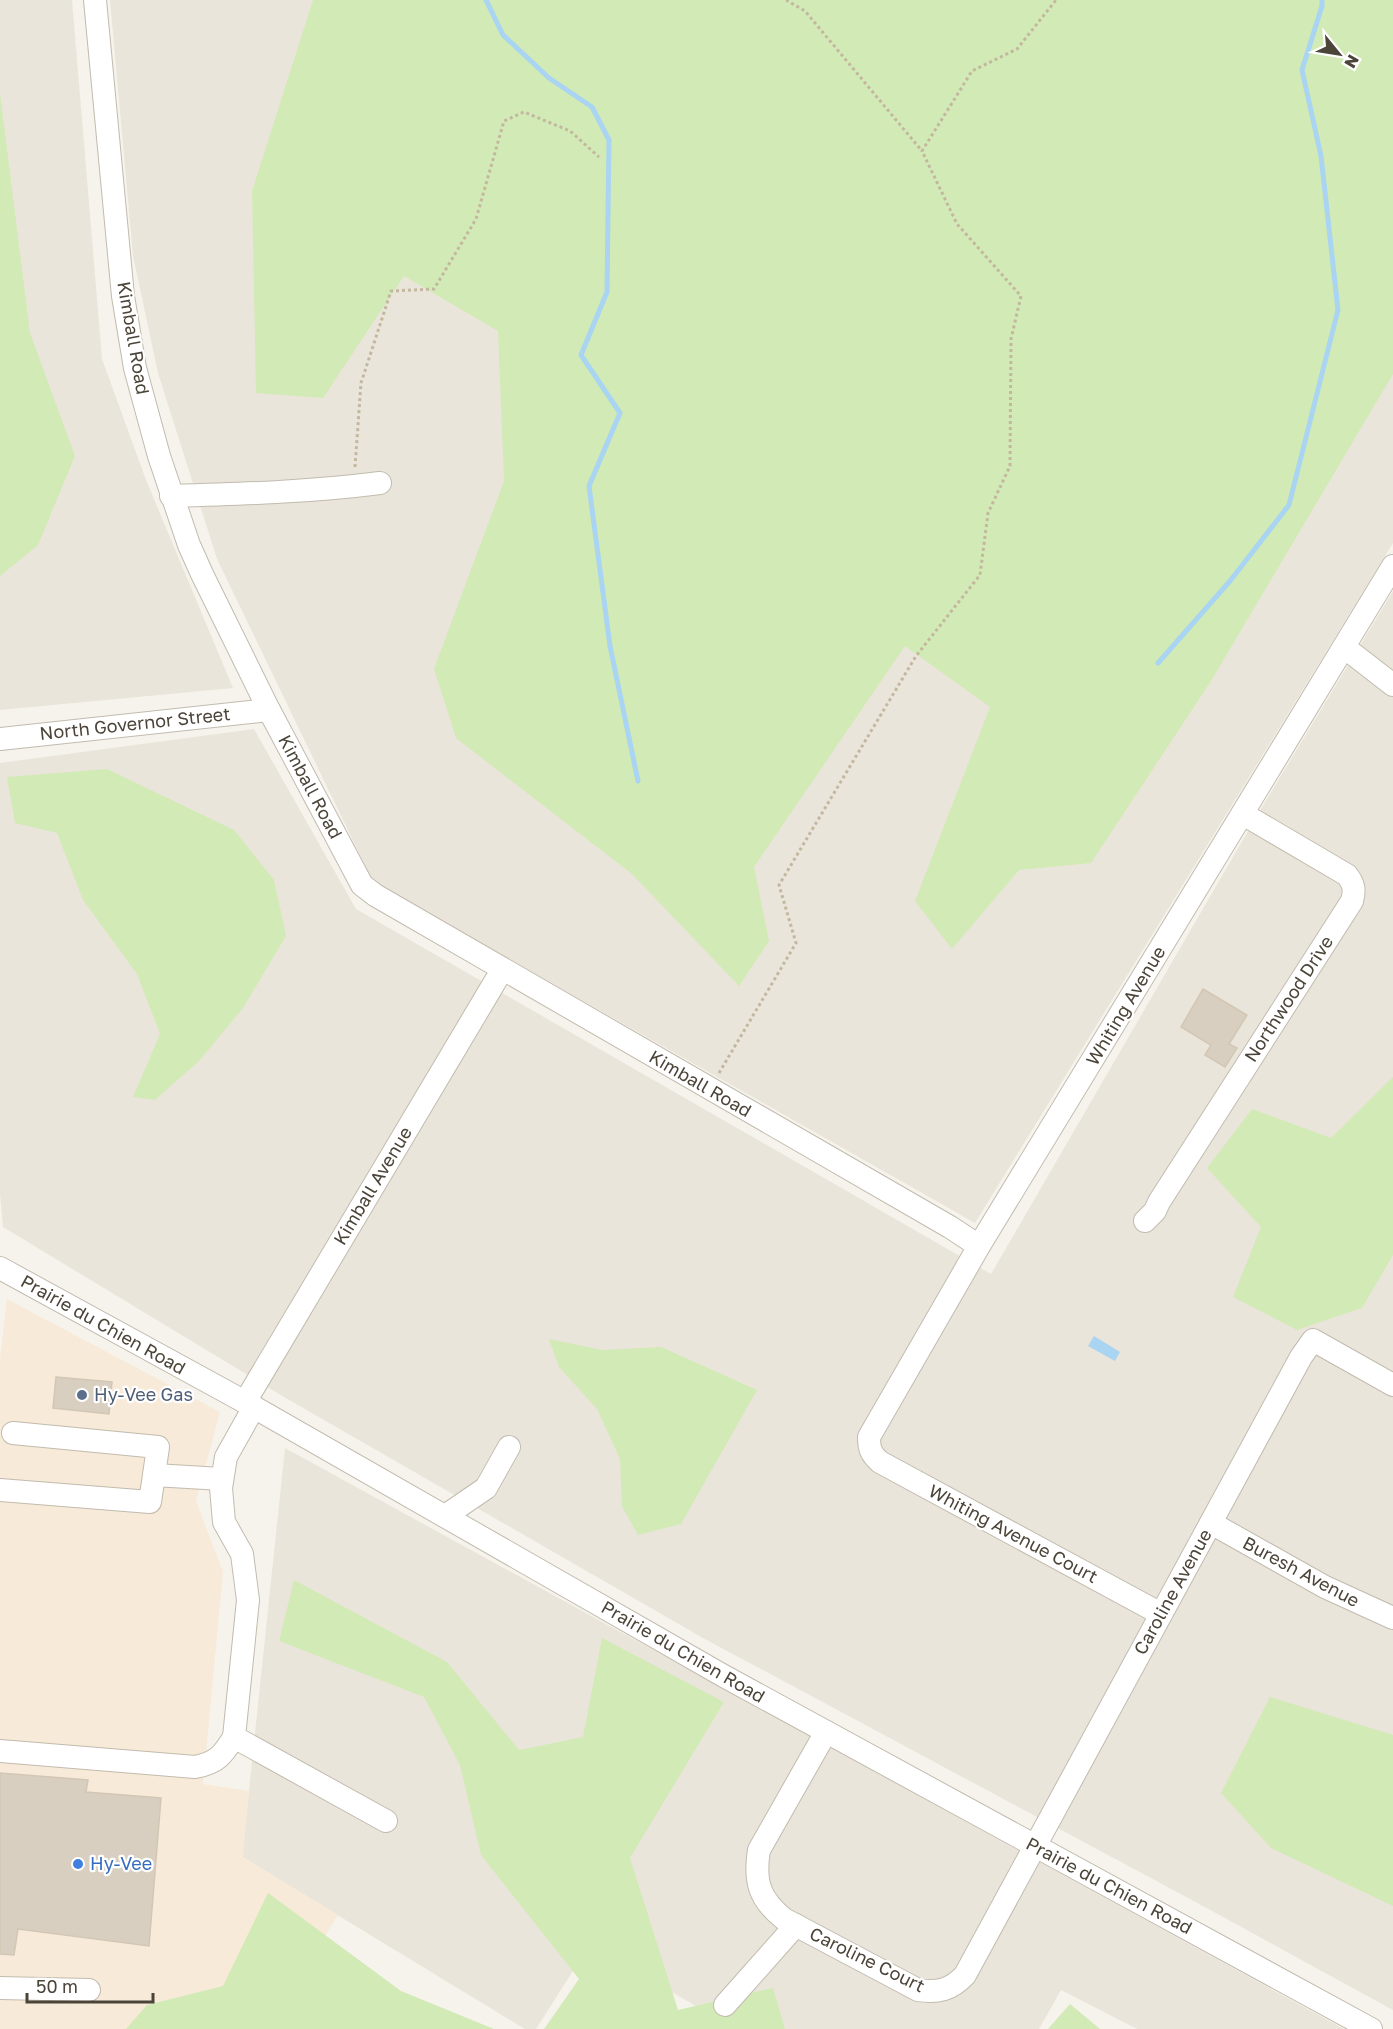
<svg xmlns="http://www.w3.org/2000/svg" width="1393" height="2029" viewBox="0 0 1393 2029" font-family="'Golos Text',sans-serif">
<rect width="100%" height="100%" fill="#f6f3ec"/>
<g fill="#eae5da">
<polygon points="0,0 72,0 102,359 146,480 233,688 0,710"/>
<polygon points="110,0 436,0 1393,257 1393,543 975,1223 373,882 217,559 158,373 133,256"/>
<polygon points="1393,591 1393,2010 1192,1900 703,1638 284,1397 3,1227 0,1193 0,763 254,729 356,909 991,1274 1262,807"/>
<polygon points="285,1448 1344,2029 1137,2029 1061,1990 1039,2029 735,2029 590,1944 536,2029 525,2029 242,1857"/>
</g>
<polygon fill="#f7ead8" points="7,1299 220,1412 196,1501 223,1572 203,1784 249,1791 243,1857 338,1915 268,2029 0,2029 0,1359"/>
<g fill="#d2eab5">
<polygon points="313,0 1393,0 1393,374 1211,681 1091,863 1019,870 952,949 915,901 990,707 905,646 754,867 769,941 739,986 632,874 456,738 434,669 504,481 498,331 404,276 323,398 256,393 252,191"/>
<polygon points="0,93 30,333 75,456 38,545 0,576"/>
<polygon points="107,769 234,830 274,880 286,936 243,1008 199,1061 155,1100 133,1097 160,1034 137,974 83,900 57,833 15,823 7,777"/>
<polygon points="1393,1077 1393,1255 1362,1308 1297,1330 1233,1297 1261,1227 1207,1168 1252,1109 1331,1138"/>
<polygon points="549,1339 602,1350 661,1347 757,1390 681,1524 638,1535 622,1506 620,1459 597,1409 559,1367"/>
<polygon points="294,1580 447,1662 519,1750 583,1737 602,1638 724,1702 630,1858 678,2010 773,1988 785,2029 544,2029 579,1979 481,1855 460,1765 424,1697 279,1641"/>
<polygon points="1270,1697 1393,1735 1393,1906 1271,1848 1221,1793"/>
<polygon points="268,1893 401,1991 494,2029 126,2029 147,2005 223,1986"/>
<polygon points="1070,2004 1100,2029 1048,2029"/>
</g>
<polygon fill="#a9d4f2" points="1094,1336 1120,1352 1115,1361 1088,1346"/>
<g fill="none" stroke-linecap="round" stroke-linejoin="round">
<g stroke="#a9d4f2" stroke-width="5">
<polyline points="486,0 503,35 549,78 592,107 609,140 607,292 581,355 620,413 589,486 610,646 638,781"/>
<polyline points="1158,663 1230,581 1289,505 1338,310 1321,156 1302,70 1322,6 1322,0"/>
</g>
</g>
<g fill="#d8cfc1" stroke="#d3c7b4" stroke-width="1.5">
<polygon points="1203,989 1247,1015 1229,1044 1237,1048 1225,1067 1205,1055 1211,1045 1181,1027"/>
<polygon points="56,1377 112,1382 109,1414 53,1408"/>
<polygon points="0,1773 88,1780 86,1792 161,1798 149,1946 18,1929 14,1955 0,1954"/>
</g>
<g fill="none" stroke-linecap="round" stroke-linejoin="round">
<g stroke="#c2bbae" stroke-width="24">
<g id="minor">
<polyline points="95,0 123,296 135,368 159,456 189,545 202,574 269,710 362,885 375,895 950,1227 979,1246"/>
<path d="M 171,496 C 241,494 310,492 380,483"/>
<polyline points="1344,647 1393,685"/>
<polyline points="0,739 269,710"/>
<path d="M 1145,1221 L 1155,1211 L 1159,1202 L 1352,901 C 1355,890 1354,884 1347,875 L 1243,814"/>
<polyline points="0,1268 245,1402 722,1675 1371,2029"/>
<polyline points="245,1402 502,970"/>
<polyline points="254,1407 226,1457 221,1488 224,1522 242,1554 248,1600 234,1737 386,1821"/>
<polyline points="13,1433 158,1447 154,1475"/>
<polyline points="0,1490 150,1502 154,1475 222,1479"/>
<polyline points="445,1516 486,1488 509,1447"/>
<polyline points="1211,1523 1325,1587 1393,1618"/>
<path d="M 1161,1614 L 880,1462 C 871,1454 869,1449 869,1437 L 979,1246 L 1393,566"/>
<path d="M 826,1732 L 759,1850 C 754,1881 759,1899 784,1919 L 918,1990 C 938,1993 951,1990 965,1975 L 1301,1357 L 1313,1340 L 1393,1385"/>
<path d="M 0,1751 L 195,1767 C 217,1763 223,1755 234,1737"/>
<polyline points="0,1988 89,1990"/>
<polyline points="725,2005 796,1925"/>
</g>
</g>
<g stroke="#c4b79f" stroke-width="3" stroke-dasharray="3 3" stroke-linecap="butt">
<polyline points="786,0 805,11 922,151"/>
<polyline points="355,467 361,383 391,291 434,289 476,219 504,121 524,112 570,131 599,157"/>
<polyline points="719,1073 796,943 779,885 916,656 980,575 988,513 1010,466 1011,339 1021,296 957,224 922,151 972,71 1017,49 1056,0"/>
</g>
<use href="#minor" stroke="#fff" stroke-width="22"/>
</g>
<circle fill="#5c6f8a" stroke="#fff" stroke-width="2" cx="82" cy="1395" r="6"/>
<circle fill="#3f7fe0" stroke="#fff" stroke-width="2" cx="78" cy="1864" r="6"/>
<g text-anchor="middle" stroke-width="4.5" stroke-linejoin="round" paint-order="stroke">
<g font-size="18" fill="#4b4439" stroke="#fff">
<text transform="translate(133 338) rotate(80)" y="6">Kimball Road</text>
<text transform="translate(135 724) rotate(-6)" y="6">North Governor Street</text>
<text transform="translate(310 787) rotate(62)" y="6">Kimball Road</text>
<text transform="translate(1289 999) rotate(-57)" y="6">Northwood Drive</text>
<text transform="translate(1126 1006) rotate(-59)" y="6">Whiting Avenue</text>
<text transform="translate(700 1084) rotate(30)" y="6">Kimball Road</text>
<text transform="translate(373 1186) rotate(-59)" y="6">Kimball Avenue</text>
<text transform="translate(103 1325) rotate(29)" y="6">Prairie du Chien Road</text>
<text transform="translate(1013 1534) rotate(28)" y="6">Whiting Avenue Court</text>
<text transform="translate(1301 1572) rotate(28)" y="6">Buresh Avenue</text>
<text transform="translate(1173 1592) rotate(-61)" y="6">Caroline Avenue</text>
<text transform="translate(683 1652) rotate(30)" y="6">Prairie du Chien Road</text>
<text transform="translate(1109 1886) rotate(28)" y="6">Prairie du Chien Road</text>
<text transform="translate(867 1960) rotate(26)" y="6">Caroline Court</text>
</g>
<g font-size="18" fill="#4e5e75" stroke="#fff" text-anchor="start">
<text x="94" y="1401">Hy-Vee Gas</text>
</g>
<g font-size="18" fill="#366cbe" stroke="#fff" text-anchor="start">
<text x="90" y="1870">Hy-Vee</text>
</g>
</g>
<g transform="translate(1339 54) rotate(120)" stroke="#ffffff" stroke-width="4.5" paint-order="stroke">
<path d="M0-4.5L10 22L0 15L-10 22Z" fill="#4b4439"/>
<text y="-9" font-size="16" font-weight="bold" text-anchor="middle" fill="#4b4439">N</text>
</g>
<path d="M27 1993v9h126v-9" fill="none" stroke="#4b4439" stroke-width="3"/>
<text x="36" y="1993" font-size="18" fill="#4b4439" stroke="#ffffff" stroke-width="4.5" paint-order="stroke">50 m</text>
</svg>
